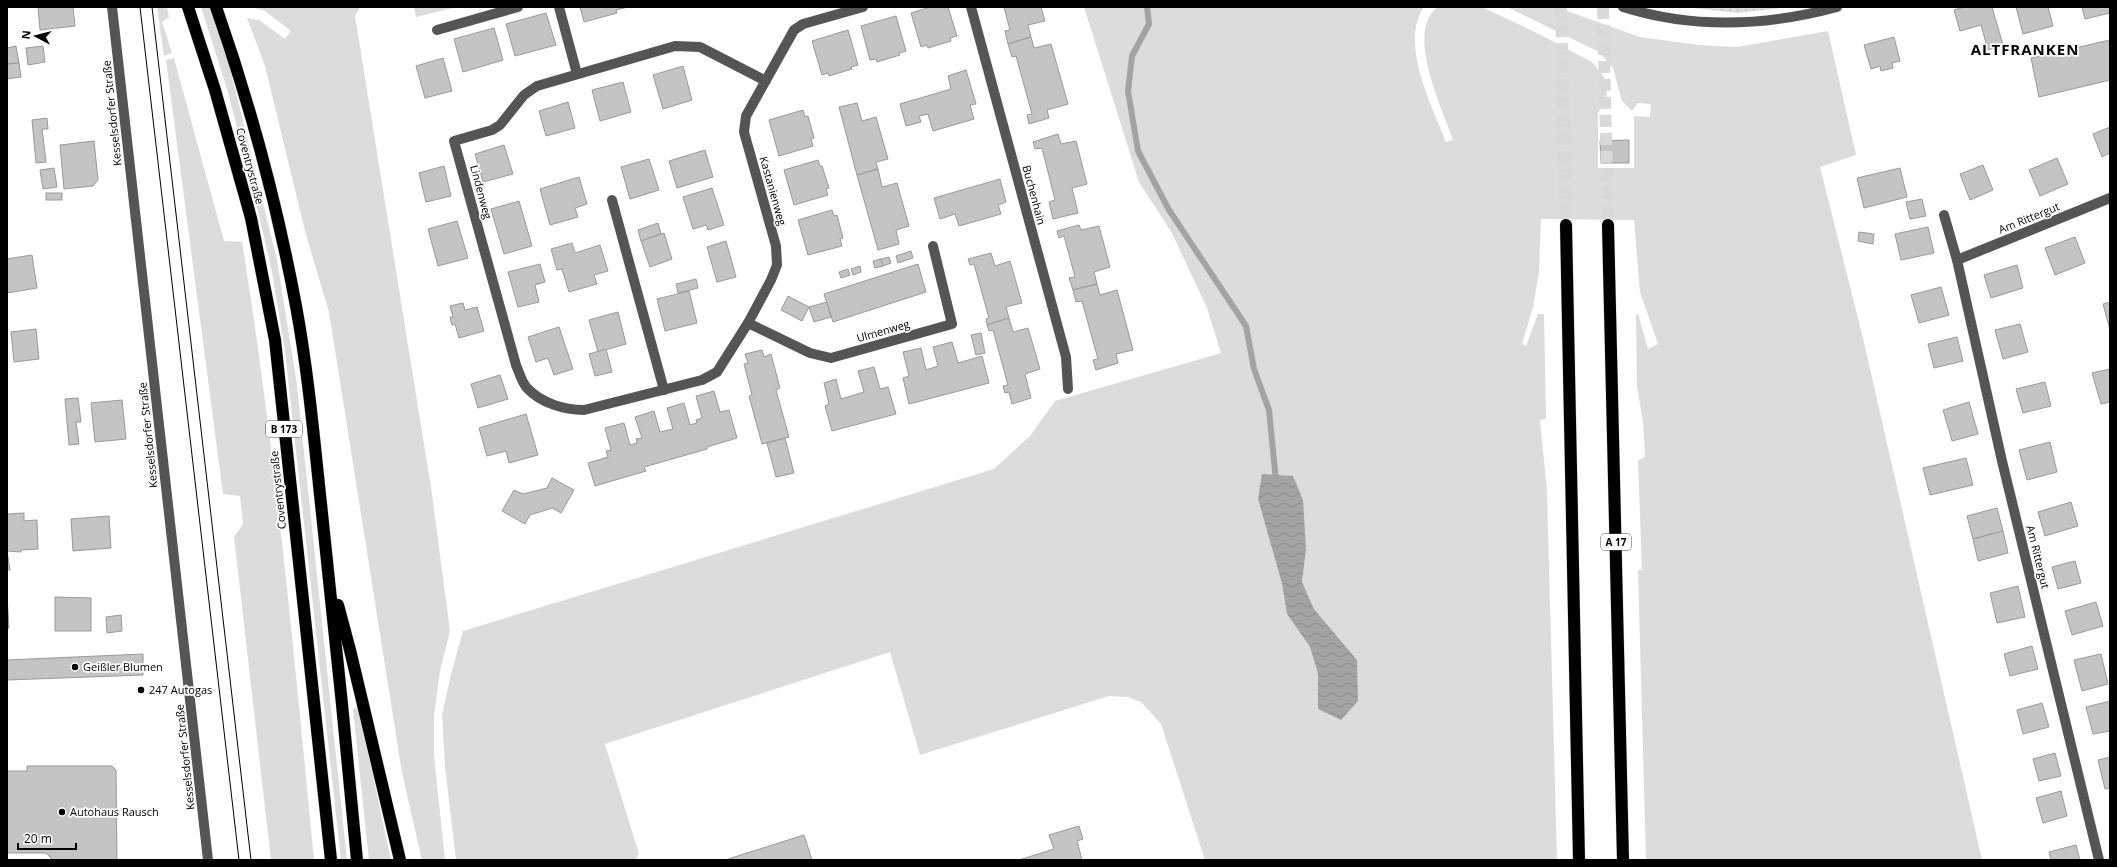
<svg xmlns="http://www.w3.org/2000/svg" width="2117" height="867" viewBox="0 0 2117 867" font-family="'Open Sans',sans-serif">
<defs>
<pattern id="park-dots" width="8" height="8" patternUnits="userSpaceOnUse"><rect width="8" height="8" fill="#dcdcdc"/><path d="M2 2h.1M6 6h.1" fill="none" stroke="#bbb" stroke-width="1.8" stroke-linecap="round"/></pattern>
<pattern id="water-waves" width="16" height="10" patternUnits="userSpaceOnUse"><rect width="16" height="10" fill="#a3a3a3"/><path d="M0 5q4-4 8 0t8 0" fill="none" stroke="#8b8b8b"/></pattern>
</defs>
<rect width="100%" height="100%" fill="#fff"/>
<g fill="#dcdcdc" fill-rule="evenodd">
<polygon points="157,7 167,7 169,17 162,22 172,53 164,56"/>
<polygon points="201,7 211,7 227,56 277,260 297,385 347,860 341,860 285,351 272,272 258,211 228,92"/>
<polygon points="251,7 360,7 355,16 432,494 450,631 440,671 434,716 434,755 445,860 422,860 402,773 329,312 305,231 265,66 247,18 259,20 285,39 291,31 265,11"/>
<polygon points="414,7 457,7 416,17"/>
<path d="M 1084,7 L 1424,7 C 1399,43 1432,106 1446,142 L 1453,140 C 1443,111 1404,30 1438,7 L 1482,7 L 1539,34 L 1592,62 L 1604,77 L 1607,96 L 1598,113 L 1598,168 L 1634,168 L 1634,116 L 1650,117 L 1651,104 L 1638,103 L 1632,111 L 1622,101 L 1613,68 L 1599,52 L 1507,7 L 1556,7 L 1640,37 L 1699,45 L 1737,47 L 1828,31 L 1856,155 L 1820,167 L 1863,338 L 1982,860 L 1646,860 L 1638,570 L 1642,570 L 1638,460 L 1645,457 L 1643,422 L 1637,386 L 1636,315 L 1638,314 L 1648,349 L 1658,344 L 1640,292 L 1634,220 L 1541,219 L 1539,272 L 1533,307 L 1522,344 L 1526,346 L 1538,314 L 1544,314 L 1546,419 L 1540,420 L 1547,491 L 1557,860 L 1205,860 L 1161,724 L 1141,702 L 1128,697 L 1109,696 L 920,755 L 890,652 L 605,744 L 639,854 L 635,860 L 456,860 L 445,767 L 442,715 L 451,674 L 463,631 L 994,469 L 1030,436 L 1055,401 L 1221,353 L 1207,308 L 1172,233 L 1139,182 ZM 1258,499 L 1306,550 L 1302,582 L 1314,609 L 1357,660 L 1318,709 L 1318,674 L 1310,647 L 1287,614 L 1282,584 Z"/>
<path d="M 174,58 L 224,241 L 242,242 C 275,446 294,654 314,860 L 271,860 L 234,537 L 243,524 L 240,496 L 223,494 L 166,60 Z"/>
<polygon points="358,707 391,860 369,860 353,709"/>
</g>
<polygon fill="url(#park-dots)" points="1685,7 1792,7 1737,13"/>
<polygon fill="url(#water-waves)" points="1262,474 1293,476 1303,500 1306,550 1302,582 1314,609 1357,660 1358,701 1341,720 1318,709 1318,674 1310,647 1287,614 1282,584 1258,499"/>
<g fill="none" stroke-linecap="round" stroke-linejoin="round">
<polyline stroke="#a3a3a3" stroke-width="6" points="1147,7 1149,24 1132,56 1128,91 1138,151 1169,210 1246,326 1254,369 1269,410 1276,481"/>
</g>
<g fill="#c4c4c4" stroke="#999">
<polygon points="38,7 73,7 75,26 40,30"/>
<polygon points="580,7 628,7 616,10 617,13 584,22"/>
<polygon points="930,7 948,7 957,36 950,38 951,41 928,48 927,45 921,47 911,13"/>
<polygon points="1004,7 1041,7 1045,21 1028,25 1031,37 1008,44 1005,31 1010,30"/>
<polygon points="1964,7 1992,7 2003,45 1988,50 1981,25 1960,31 1954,10"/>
<polygon points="2016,7 2048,7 2053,26 2023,34"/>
<polygon points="2082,7 2110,7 2110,13 2085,19"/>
<polygon points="546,13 556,45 515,56 506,24"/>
<polygon points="896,16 906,51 899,53 900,55 877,62 876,59 870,60 861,26"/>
<polygon points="494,28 503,60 463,72 454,39"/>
<polygon points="848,30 858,65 851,67 852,69 829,76 828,73 822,75 812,41"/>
<polygon points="1031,37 1034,48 1051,44 1068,104 1047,110 1049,118 1029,124 1027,115 1032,114 1016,56 1012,57 1008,44"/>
<polygon points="1894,37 1900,61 1892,63 1893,68 1881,71 1880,66 1871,69 1864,45"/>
<polygon points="2110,40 2110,80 2039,97 2031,58"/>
<polygon points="16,46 19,63 7,64 7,48"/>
<polygon points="43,46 45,62 28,65 26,48"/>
<polygon points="443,58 452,91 425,98 416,66"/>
<polygon points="19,63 21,77 7,79 7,64"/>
<polygon points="683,66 692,100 663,109 653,75"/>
<polygon points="966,70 976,104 970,105 974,119 933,131 928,114 919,116 921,122 906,126 900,104 951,89 948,76"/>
<polygon points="623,82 631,112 600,121 592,90"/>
<polygon points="568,102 575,128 546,136 539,111"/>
<polygon points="857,103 862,121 876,117 888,159 876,162 878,169 857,175 839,107"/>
<polygon points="803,110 805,117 808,116 814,138 811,139 813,146 779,156 769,120"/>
<polygon points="47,118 48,129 42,129 46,162 36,163 32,120"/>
<polygon points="2110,127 2110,153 2102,157 2093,134"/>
<polygon points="1058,134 1061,144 1076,141 1087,184 1072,188 1078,213 1053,219 1049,202 1055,200 1042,148 1035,149 1033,142"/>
<polygon points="1629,140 1629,163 1601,163 1600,141"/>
<polygon points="94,141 98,180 93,186 64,189 60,145"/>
<polygon points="504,145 513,174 483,182 475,154"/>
<polygon points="705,150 713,177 677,188 669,161"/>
<polygon points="2057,158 2068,184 2040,196 2029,170"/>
<polygon points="649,159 659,190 630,199 621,167"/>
<polygon points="818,160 820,166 822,166 829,188 826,189 828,195 794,205 784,170"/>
<polygon points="1983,165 1993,190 1970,200 1960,174"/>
<polygon points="444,166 451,196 426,202 419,173"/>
<polygon points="54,168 57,187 43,189 40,170"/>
<polygon points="1900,168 1907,197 1864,208 1857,178"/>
<polygon points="878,169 882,187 897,183 909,226 896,230 899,244 878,250 857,175"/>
<polygon points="579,177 587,204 575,208 578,217 550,225 540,189"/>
<polygon points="1000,179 1006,202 998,205 1001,214 959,226 955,214 940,219 934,198"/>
<polygon points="712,188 724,225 708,230 706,225 693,229 683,197"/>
<rect x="46" y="193" width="16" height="7"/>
<polygon points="1922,199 1926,216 1910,219 1906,202"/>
<polygon points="519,201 532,246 504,254 491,209"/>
<polygon points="832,210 834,216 837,215 843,238 840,239 842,246 808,255 798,220"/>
<polygon points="457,221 468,258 438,266 428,229"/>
<polygon points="658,223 661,234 641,241 638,230"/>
<polygon points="1079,225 1081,230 1099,226 1110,267 1094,272 1097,284 1073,290 1069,278 1075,277 1064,236 1059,238 1057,231"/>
<polygon points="1928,227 1934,253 1901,260 1895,234"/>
<polygon points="1859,232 1874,234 1873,244 1858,241"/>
<polygon points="664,233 672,259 650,267 641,241"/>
<polygon points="2075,237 2085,263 2055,275 2045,248"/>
<polygon points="726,241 736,277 717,282 707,247"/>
<polygon points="572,243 575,253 600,245 608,271 594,275 597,284 569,292 562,269 557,270 551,249"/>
<polygon points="911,251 913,258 898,263 896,256"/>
<polygon points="991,253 995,266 1010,261 1022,303 1006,307 1009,318 987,325 986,319 989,318 974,264 970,265 968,259"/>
<polygon points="32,255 37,288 7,293 7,259"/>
<polygon points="889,257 891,263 883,266 881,259"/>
<polygon points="881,259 883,266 875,268 873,261"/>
<polygon points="540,264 545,282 535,285 539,302 518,307 508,272"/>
<polygon points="918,264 926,292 833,322 824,294"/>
<polygon points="2017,265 2023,288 1991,298 1984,275"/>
<polygon points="860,266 861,272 853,275 851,269"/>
<polygon points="848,269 850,275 841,278 839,272"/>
<polygon points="696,279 698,288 678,293 676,284"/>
<polygon points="1097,284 1100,295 1117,290 1133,350 1116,354 1118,363 1096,370 1093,360 1098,359 1082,301 1076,302 1073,290"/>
<polygon points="1941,287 1949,315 1919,323 1911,295"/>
<polygon points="689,291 697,323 665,331 657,299"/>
<polygon points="788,296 809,307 802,321 781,310"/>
<polygon points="827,302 831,317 814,322 809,307"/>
<polygon points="2110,302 2110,330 2103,304"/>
<polygon points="463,303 465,310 477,307 484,331 459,338 455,324 452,325 450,317 453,317 450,306"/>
<polygon points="618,312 626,344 598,352 589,320"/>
<polygon points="1009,318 1013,332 1028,328 1040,369 1025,374 1031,398 1012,404 1009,392 1005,393 1003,386 1008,385 993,330 989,331 987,325"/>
<polygon points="2020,324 2028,352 2003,359 1995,330"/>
<polygon points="559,327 573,369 554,375 548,358 536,362 528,337"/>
<polygon points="36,329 39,359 14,362 11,332"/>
<polygon points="981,333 985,353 976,355 971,335"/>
<polygon points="1957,337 1963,361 1934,368 1928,344"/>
<polygon points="952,342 958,363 982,356 989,383 909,404 903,378 909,376 903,352 921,348 926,370 938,366 933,347"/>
<polygon points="606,349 612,372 595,376 589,354"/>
<polygon points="762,350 764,357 771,354 780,388 776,390 789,437 762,444 749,396 752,395 744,364 748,363 745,354"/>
<polygon points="874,367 880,389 888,387 896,414 832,431 825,406 829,404 824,383 836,379 841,399 864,392 858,371"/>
<polygon points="2110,369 2110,402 2101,404 2092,373"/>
<polygon points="500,375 508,399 478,408 471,384"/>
<polygon points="2045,382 2051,406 2023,413 2016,389"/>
<polygon points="714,391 720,412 729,410 737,438 707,447 707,449 644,467 646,471 595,486 588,463 608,457 606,451 611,450 605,428 624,423 630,445 637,443 636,439 642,438 635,417 654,411 660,432 673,429 667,408 684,403 690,425 697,423 696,420 702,418 696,396"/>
<polygon points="78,398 81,422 76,422 79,444 69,445 65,399"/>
<polygon points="122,400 126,439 95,442 91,403"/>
<polygon points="1969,402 1978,434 1952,441 1943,410"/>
<polygon points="526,414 538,455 509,463 506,451 487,456 479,428"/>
<polygon points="785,438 794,473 776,477 767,443"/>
<polygon points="2050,442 2057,472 2027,480 2019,450"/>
<polygon points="1966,458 1973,485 1930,495 1923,468"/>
<polygon points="552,478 574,490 561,513 552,508 530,515 525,524 502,511 514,490 523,494 547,488"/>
<polygon points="2071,502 2078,526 2045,536 2038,512"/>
<polygon points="1997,508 2003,531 1973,539 1967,516"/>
<polygon points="24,513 24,521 37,520 38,549 21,550 21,552 7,551 7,514"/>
<polygon points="109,516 111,548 73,551 71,519"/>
<polygon points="2003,531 2008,553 1978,561 1973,539"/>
<polygon points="7,551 10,570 7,570"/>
<polygon points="2075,561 2081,583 2058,589 2052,567"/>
<polygon points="2018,586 2025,617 1997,623 1990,593"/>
<polygon points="7,596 9,628 7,629"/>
<polygon points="55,597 91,598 91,631 55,631"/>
<polygon points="2096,602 2103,626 2072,635 2065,611"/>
<polygon points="121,615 122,631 107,633 106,617"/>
<polygon points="2032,646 2038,669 2010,676 2004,654"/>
<polygon points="143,654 143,675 7,680 7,660"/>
<polygon points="2101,654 2108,684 2082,691 2074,660"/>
<polygon points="2110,701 2110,731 2093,734 2086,707"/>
<polygon points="2042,703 2049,727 2023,734 2017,710"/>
<polygon points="2055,753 2061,776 2039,781 2033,759"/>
<polygon points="2110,757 2110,788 2105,789 2098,760"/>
<polygon points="27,766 112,766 116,770 117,860 53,860 46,853 7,853 7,771 27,771"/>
<polygon points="2061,791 2067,816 2043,823 2036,798"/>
<polygon points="1079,826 1083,839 1077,841 1082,860 1019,860 1054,849 1049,835"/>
<polygon points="804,835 812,860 725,860"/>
<polygon points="2076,845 2080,860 2051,860 2049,852"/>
</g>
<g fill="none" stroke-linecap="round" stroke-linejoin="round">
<g stroke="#d9d9d9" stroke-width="12" stroke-dasharray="12 6" stroke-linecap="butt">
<polyline points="1561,7 1566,225"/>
<polyline points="1603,7 1608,225"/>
</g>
<g stroke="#dbdbdb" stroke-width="13">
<g id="highway">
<polyline points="188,7 215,90 251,218 275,340 331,860"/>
<path d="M 216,7 C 250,104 277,204 296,306 C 308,371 314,438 321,504 C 334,623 346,741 357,860"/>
<polyline points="1566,225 1579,860"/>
<polyline points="1608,225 1623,860"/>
<polyline points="338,605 350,650 400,860"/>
</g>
</g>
<g stroke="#555" stroke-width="10">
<polyline points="112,7 208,860"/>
<polyline points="559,7 577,74"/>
<polyline points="971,7 1066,357 1068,389"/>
<path d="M 1623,7 C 1693,29 1767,26 1837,7"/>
<polyline points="437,30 518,7"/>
<path d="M 766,81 L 700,47 L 675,46 L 537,86 L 524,95 L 500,125 L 492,130 L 454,141 L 516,365 C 519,372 522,383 527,388 C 541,403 564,410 584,410 L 702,380 L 717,372 L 748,323 L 771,280 L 777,265 L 776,246 L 744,132 L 746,116 L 794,30 L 803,24 L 863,7"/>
<polyline points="612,200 664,390"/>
<polyline points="1944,215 1957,260 2002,461 2099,860"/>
<polyline points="1957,260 2110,198"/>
<polyline points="748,323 810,353 831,358 952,324 933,246"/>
</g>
<use href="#highway" stroke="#000" stroke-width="12"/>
<g stroke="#000" stroke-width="1">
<polyline points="140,7 239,860"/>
<polyline points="152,7 251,860"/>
</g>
</g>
<g fill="#000" stroke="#fff" stroke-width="1.5">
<circle cx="75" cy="667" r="4"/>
<circle cx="141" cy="690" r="4"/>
<circle cx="62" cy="812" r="4"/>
</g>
<g text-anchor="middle" stroke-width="3.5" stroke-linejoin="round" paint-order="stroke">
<g fill="#fff" stroke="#4c4c4c" stroke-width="1">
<rect x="266" y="421" width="36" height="16" rx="3"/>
<rect x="1601" y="534" width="30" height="16" rx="3"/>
</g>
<g font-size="10" font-weight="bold" fill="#000">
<text x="284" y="433">B 173</text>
<text x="1616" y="546">A 17</text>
</g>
<g font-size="11" fill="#000" stroke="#fff">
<text transform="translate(112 113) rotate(-96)" y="4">Kesselsdorfer Straße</text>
<text transform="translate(250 166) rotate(75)" y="4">Coventrystraße</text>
<text transform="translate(773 191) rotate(74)" y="4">Kastanienweg</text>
<text transform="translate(481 192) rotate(75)" y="4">Lindenweg</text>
<text transform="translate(1034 195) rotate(75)" y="4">Buchenhain</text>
<text transform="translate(2029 218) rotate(-22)" y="4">Am Rittergut</text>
<text transform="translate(883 331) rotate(-16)" y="4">Ulmenweg</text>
<text transform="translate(148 435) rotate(-96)" y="4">Kesselsdorfer Straße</text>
<text transform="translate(278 490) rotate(-96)" y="4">Coventrystraße</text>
<text transform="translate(2038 557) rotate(76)" y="4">Am Rittergut</text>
<text transform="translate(185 757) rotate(-96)" y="4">Kesselsdorfer Straße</text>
</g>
<g font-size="11" fill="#000" stroke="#fff" text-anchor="start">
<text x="83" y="671">Geißler Blumen</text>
<text x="149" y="694">247 Autogas</text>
<text x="70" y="816">Autohaus Rausch</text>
</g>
<g font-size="15" font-weight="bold" letter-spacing="1" fill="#000" stroke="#fff">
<text x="2025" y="55">ALTFRANKEN</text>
</g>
</g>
<rect width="2117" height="867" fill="none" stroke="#000000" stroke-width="16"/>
<g transform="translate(36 36) rotate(277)" stroke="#ffffff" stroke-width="3" paint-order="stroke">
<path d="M0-3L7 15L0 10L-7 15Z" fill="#000000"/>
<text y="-6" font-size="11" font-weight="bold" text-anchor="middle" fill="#000000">N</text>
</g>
<path d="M18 843v6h58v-6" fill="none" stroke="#000000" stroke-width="2"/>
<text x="24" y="843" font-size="12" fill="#000000" stroke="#ffffff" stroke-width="3" paint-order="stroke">20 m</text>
</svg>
